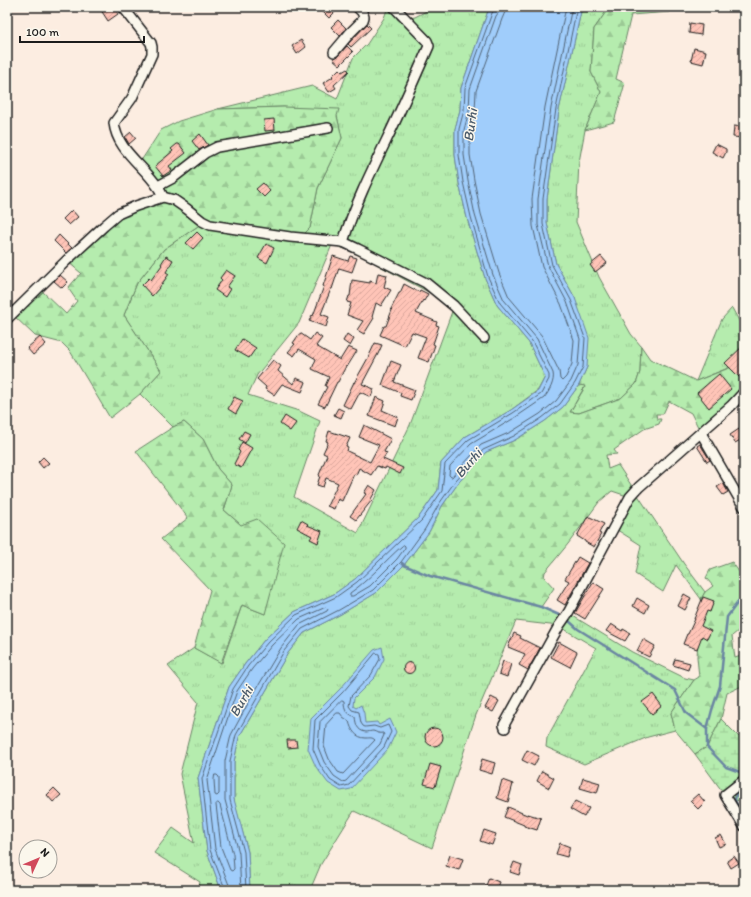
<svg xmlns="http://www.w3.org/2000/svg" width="751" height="897" viewBox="0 0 751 897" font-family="Itim,sans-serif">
<defs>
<pattern id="grass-tufts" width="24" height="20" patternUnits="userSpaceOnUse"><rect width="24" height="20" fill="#b5ecae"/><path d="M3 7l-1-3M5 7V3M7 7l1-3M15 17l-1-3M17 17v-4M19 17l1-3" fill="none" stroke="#9bca95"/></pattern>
<pattern id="forest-firs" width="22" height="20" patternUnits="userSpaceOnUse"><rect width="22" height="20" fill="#b5ecae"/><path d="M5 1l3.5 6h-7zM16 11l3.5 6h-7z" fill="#9bca95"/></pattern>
<pattern id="wetland-marsh" width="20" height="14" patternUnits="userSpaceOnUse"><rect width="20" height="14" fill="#b5ecae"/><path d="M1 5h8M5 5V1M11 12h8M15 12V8" fill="none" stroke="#9bca95"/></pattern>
<pattern id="building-hatch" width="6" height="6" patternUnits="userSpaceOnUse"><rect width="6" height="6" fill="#ffc4b7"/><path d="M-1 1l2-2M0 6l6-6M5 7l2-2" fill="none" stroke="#daa89d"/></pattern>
</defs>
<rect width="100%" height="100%" fill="#fcede1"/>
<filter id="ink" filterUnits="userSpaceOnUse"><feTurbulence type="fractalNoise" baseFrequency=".025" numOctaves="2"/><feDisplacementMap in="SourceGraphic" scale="8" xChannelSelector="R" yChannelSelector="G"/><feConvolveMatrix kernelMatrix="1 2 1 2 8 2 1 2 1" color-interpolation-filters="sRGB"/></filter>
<g filter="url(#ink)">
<g fill="url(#grass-tufts)" stroke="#688465" fill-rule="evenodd">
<path d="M 388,7 L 390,7 L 398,20 L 415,17 L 434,7 L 491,7 L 488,11 L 461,88 L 460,110 L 455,129 L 455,155 L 459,183 L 467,218 L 485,278 L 497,305 L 529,343 L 545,377 L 538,390 L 511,410 L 465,437 L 441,463 L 438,490 L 419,517 L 355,579 L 334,594 L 294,612 L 265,639 L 245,664 L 229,687 L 198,778 L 207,851 L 221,890 L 198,890 L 200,882 L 154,853 L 173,828 L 194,843 L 180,774 L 198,702 L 168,666 L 194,648 L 222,663 L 242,605 L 265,614 L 241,525 L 224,510 L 232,485 L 218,469 L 203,439 L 184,422 L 173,427 L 140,394 L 161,371 L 124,315 L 137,283 L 164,249 L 201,224 L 310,228 L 318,188 L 342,138 L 337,116 L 284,107 L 218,109 L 312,86 L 337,99 L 346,76 L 353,58 L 367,44 L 384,18 ZM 332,245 C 353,250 372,262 391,272 C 412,284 434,294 454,306 L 410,425 L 358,533 L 294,497 L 320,421 L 299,411 L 248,395 L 257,375 L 299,323 Z"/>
<polygon points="582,7 608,7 608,9 594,29 591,72 601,92 585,130 579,162 576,222 599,277 631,334 641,346 640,372 636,384 621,398 579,413 570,412 585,387 579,385 587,367 575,298 556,264 547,223 547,199 559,110"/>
<polygon points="732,308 744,330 744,373 733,366 696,381 722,319"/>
<polygon points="635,491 684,564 705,592 701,599 676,565 663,592 635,574 641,545 614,528"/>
<polygon points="404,565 430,576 540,607 558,615 568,613 632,652 685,678 694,680 671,713 675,730 648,737 584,764 546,747 547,738 596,648 559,626 516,621 476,715 432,848 354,811 321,864 310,890 250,890 248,852 234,801 234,762 239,737 288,653 304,633 341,614 376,593"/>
</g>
<g fill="url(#forest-firs)" stroke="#688465">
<polygon points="608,7 669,7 670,12 631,15 616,79 625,83 614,122 585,130 601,92 591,72 594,29 608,9"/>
<polygon points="284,107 339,109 337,116 342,138 318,188 310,228 298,240 201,224 164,249 137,283 124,315 161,371 140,394 110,418 70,351 62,343 35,336 13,315 41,290 66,314 77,301 68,288 81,273 68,262 110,221 136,207 154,204 161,203 154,189 139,164 161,130 179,121 218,109"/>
<polygon points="641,346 650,359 696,381 734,366 744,373 744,392 701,433 691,413 669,401 663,414 656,414 657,419 661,419 659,424 644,429 614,450 617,454 606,455 608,469 618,465 635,491 630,497 612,491 599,502 568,544 545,572 544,577 554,588 541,607 430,576 404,565 429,532 442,506 459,482 486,452 515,440 545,421 563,407 579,385 585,386 570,412 579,413 621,398 636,384 640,372"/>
<polygon points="184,422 203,439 218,469 232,485 224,510 241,525 257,519 284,543 265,614 242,605 221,663 194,648 210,590 161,539 188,518 136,451 173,427"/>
<polygon points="732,562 742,576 744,575 744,626 732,636 735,658 744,655 744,685 727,693 721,719 707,747 695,754 675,730 671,713 694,680 699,677 697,657 699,622 704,611 701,599 705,592 713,586 706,578 710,570"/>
</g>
<polygon fill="url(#wetland-marsh)" stroke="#688465" points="721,719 744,742 744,799 735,801 725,795 695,754 707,747"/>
<g fill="#a0cdfb" stroke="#6b86a2">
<polygon points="491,7 582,7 559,110 547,199 547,223 556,264 575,298 589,338 587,367 579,385 563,407 545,421 515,440 486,452 459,482 442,506 429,532 404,565 376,593 341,614 304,633 288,653 239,737 234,762 234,799 248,852 250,890 221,890 207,851 198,778 229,687 245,664 265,639 294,612 334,594 355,579 419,517 438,490 441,463 465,437 511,410 538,391 545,377 529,343 497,305 485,278 467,218 459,183 455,155 455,129 460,110 461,88 488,11"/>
<polygon points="382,647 384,659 375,677 354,698 353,706 356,708 361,705 364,713 365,723 377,722 379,725 390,719 396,732 388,749 351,789 341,791 328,783 316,767 308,749 311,718 340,689 374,650"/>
</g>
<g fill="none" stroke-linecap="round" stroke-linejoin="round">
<g stroke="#516375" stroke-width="1">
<path d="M 499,7 L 499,12 L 496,16 L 470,89 L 469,111 L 464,130 L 464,155 L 468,181 L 475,215 L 493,275 L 504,300 L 537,339 L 553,373 C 555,381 549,392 544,398 L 516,417 L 471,444 L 450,466 L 449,475 L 451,477 L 452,477 L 481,445 L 511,432 L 540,414 L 556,401 L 571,381 L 578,365 L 580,339 L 567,302 L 548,266 L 538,225 L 538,199 L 551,108 L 572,7"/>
<polyline points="505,7 505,12 502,19 476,91 475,111 470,131 470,155 474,180 481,214 499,273 509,297 542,336 559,371 560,379 562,381 566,377 572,364 574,340 561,304 542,267 533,226 532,199 545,107 566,7"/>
<path d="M 404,545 L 405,546 L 405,548 L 397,559 L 370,586 L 353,596 L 350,596 L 350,593 C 369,580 385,561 402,546 Z"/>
<polygon points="376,653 379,654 380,659 371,675 351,696 349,706 352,710 359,712 361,723 363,726 365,727 374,726 380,728 388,725 391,732 384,747 349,785 341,787 330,780 320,765 313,749 315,720 343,692"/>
<path d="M 342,700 L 344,701 C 344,710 347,713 355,717 C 356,724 357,731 366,732 C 367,732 372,731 373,731 C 377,732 378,734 383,733 L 384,735 L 380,744 L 346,781 L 343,782 L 334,776 L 324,762 L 318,747 L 320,722 Z"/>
<path d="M 337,713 L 340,713 L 343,717 L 349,721 C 351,730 356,738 366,738 C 370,738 372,737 375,740 L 343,774 L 338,772 L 329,759 L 324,746 L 326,725 Z"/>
<polygon points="215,775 217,775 219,777 219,794 217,796 215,795 214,780"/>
<polygon points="218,803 220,805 233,854 234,869 232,871 230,870 221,847 216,805"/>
<polyline points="225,890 224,886 210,850 202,779 233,689 248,666 268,642 296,615 336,597 357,582 422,520 442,491 445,464 468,440 513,413 541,394 549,379 549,375 532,341 500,303 488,277 471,217 463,182 459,155 459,129 464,110 465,88 492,13 494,10 494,7"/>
<polyline points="230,890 229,885 215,849 207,780 231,708 237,691 252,669 272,645 299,619 326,607 328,609 327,611 299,625 281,648 251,698 231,735 225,761 225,800 239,853 241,890"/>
<polyline points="246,890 244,852 230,800 230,761 236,735 284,651 302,629 339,610 373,590 401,562 425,529 439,504 456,480 483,450 514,436 542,418 560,404 575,383 583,367 585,338 571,300 552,265 543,224 543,199 556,109 577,7"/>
</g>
<g stroke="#6b86a2" stroke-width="2.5">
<polyline points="402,563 404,565 430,576 541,607 559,615"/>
<polyline points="569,621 578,629 675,690 686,713 707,729 712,710 720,686 727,617 744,594"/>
<polyline points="707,729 707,747 726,767 740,772 744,770"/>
<polyline points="742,786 736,794 735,801 744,815"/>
</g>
</g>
<g fill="url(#building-hatch)" stroke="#1c1c1c">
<polygon points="99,7 114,7 118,14 108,21"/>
<polygon points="318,7 340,7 329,18"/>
<polygon points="338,20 346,28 340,36 331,27"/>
<polygon points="690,23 702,25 701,35 689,33"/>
<polygon points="367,24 371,28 351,47 348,44"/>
<polygon points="301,40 306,47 297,54 292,46"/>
<polygon points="347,46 353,52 340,65 333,59 338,56"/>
<polygon points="694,48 706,51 703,64 691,61"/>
<polygon points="339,69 342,72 347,69 349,71 334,85 336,88 329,92 323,83 333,77 332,76"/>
<polygon points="274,119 275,130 265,131 264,120"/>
<polygon points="734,126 744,127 744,138 733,137"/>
<polygon points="131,132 136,138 129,144 125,137"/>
<polygon points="200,134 208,145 199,150 192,141"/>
<polygon points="177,144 179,144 186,153 169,166 172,170 163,176 155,166 173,151 171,149"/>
<polygon points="716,144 726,149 726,152 723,158 712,152"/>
<polygon points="263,183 270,191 264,197 256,189"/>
<polygon points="72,210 78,217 69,225 63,219"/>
<polygon points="197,232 203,238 193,249 186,243"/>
<polygon points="59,235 72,248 66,253 54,241"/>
<polygon points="266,244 274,248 267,263 258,258"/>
<polygon points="166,256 173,260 166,272 169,274 159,288 152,296 142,285 149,278 151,280 162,265 161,264"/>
<polygon points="333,256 348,261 350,256 357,258 352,272 339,268 332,289 331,289 321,314 329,317 326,327 309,321 312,315 313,316 324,286 323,286"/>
<polygon points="601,256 607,263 595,272 590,265"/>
<polygon points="226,270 235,276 227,287 230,289 225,297 215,290 222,280 220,278"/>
<polygon points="378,273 387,275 384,287 391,290 381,306 376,303 372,317 374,318 364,334 357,330 363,321 347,315 351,303 347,302 349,296 350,296 352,280 370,283 370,281 376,283"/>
<polygon points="60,275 68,282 62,288 54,281"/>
<polygon points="404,284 419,292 420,290 428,294 424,301 423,300 416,313 437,322 436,325 439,326 433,344 435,345 429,362 418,358 426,337 412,332 405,346 380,335 384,326 386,326 392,310 391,309 399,293 400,293"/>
<polygon points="300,333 310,340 315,333 322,338 316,346 340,360 348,347 357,351 347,367 346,366 338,382 337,382 325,407 318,404 327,387 325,386 329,377 312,369 316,359 299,349 294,356 288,352 295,344 293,343"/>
<polygon points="347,334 354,339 350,346 343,341"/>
<polygon points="40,337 46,344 33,355 27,348"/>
<polygon points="242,339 256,348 249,358 235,350"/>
<polygon points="375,343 382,345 378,354 362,384 374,389 371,397 360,392 351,409 343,405 354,382 354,383 368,358"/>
<polygon points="744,345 744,372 739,377 725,363"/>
<polygon points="273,360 281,366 278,371 293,384 296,378 306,382 302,392 282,384 274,395 265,389 266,387 257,379"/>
<polygon points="391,361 401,365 394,382 415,390 411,400 400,396 401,393 382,385"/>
<polygon points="719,374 731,389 709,408 697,393"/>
<polygon points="234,397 243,401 236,414 228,409"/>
<polygon points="376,397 385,401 382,410 398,417 395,426 369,416"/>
<polygon points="338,408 344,411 341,418 334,415"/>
<polygon points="285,416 296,423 290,431 280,424"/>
<polygon points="364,425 391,439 384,452 387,453 383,459 403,468 400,474 386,467 385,469 377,466 371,475 359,468 356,475 354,474 342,501 338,499 334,509 327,506 338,483 326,478 323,487 317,485 320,476 319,475 327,455 323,453 328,442 326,441 329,431 350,438 346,447 348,448 347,451 370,462 379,445 359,437"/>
<polygon points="739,429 744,436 744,438 735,443 730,435"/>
<polygon points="244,431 250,434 245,443 239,439"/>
<polygon points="242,442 252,448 241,468 234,464 240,452 238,450"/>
<polygon points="700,444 710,460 707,462 697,446"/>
<polygon points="43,457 49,463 43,468 38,462"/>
<polygon points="723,483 728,492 723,495 717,487"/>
<polygon points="369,485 376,490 371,499 372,500 356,520 350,516 366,494 364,493"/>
<polygon points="588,516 604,524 599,533 601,534 594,547 585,542 585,541 577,536"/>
<polygon points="301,520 308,524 307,525 322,531 318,543 310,539 312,536 297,528"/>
<polygon points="578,557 588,563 565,605 557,600 569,581 565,579"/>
<polygon points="593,582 604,589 585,619 575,613"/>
<polygon points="684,594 691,598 685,610 678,606"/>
<polygon points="703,597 714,601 710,612 707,611 701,626 711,631 707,639 702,636 697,649 683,644 687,634 688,634 695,619 694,619"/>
<polygon points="637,598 649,605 645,613 633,606"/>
<polygon points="611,624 622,631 623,629 630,633 625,641 606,631"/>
<polygon points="514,633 521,636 520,638 540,648 528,670 519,665 525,654 508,647"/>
<polygon points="643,639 655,646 649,657 637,651"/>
<polygon points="559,642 577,652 570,667 551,657"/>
<polygon points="675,659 690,663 688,670 673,665"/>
<polygon points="503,661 511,664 507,677 499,674"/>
<circle cx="409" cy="668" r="5.5"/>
<polygon points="653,694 662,706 652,714 642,702"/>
<polygon points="491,697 499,701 493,712 485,708"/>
<circle cx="434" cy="737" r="9"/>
<polygon points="287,740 296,740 297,747 288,748"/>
<polygon points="527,750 539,756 534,766 522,760"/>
<polygon points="482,759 495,763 492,774 479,770"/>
<polygon points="430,764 441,767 435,787 424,784"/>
<polygon points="542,771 554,778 549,788 537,781"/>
<polygon points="583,778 600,783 597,793 580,788"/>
<polygon points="502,780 513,784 508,802 497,798"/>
<polygon points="54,788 61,795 53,802 47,795"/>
<polygon points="698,794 705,802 698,809 690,801"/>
<polygon points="575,801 589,808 584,817 570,809"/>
<polygon points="508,807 527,815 528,814 541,818 537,830 524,826 524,825 504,817"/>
<polygon points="484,830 496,834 492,845 480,841"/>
<polygon points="721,835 726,844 719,847 715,838"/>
<polygon points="560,843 570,847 567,857 556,854"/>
<polygon points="450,855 463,859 459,870 446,866"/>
<polygon points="734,856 739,863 731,868 727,861"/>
<polygon points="514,862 522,865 519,875 510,872"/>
<polygon points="489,878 499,882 496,890 491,890 485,888"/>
</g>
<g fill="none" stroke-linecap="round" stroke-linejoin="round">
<g stroke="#1c1c1c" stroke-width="12">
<g id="minor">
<path d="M 123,7 L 151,43 L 152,47 L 152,54 L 132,98 L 114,123 C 117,150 143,165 157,186 C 160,189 161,193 163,197"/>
<polyline points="334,52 350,33 363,20 364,17 362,12 357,7"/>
<polyline points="158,186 173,178 205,153 217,147 328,128"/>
<path d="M 343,242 C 354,207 370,174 386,141 C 401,110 415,78 429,46 L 427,41 L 394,7"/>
<polyline points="7,319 66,261 104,226 118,214 136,206 163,197 174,200 187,209 202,221 210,225 290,237 343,242 358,249 426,283 454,306 484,338"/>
<polyline points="701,433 744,507"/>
<polyline points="505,728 504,725 559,626 568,613 584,583 630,497 639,487 731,406 744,392"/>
<polyline points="744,780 725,795 744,826"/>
</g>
</g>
<use href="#minor" stroke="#fbf7ec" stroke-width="9"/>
</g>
</g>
<g text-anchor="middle" stroke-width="3" stroke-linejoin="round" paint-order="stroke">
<g font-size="14" font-style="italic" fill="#4a5a6a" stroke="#fbf7ec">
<text transform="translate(470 125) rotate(-82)" y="5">Burhi</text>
<text transform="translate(468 463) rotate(-49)" y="5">Burhi</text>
<text transform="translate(241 701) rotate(-60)" y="5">Burhi</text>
</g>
</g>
<rect width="751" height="897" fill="none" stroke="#fbf7ec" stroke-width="24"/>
<rect x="12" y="12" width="727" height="873" fill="none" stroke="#1c1c1c" stroke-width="1.5" filter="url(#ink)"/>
<g transform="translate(38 859) rotate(46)"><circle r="19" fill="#fbf7ec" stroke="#a29f99"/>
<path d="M0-3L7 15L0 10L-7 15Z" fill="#d1495b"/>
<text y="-6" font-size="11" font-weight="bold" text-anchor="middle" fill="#1c1c1c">N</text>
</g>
<path d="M20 36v6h124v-6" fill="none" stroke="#1c1c1c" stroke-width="2"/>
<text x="26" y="36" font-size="12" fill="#1c1c1c" stroke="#fbf7ec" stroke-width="3" paint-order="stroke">100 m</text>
</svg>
